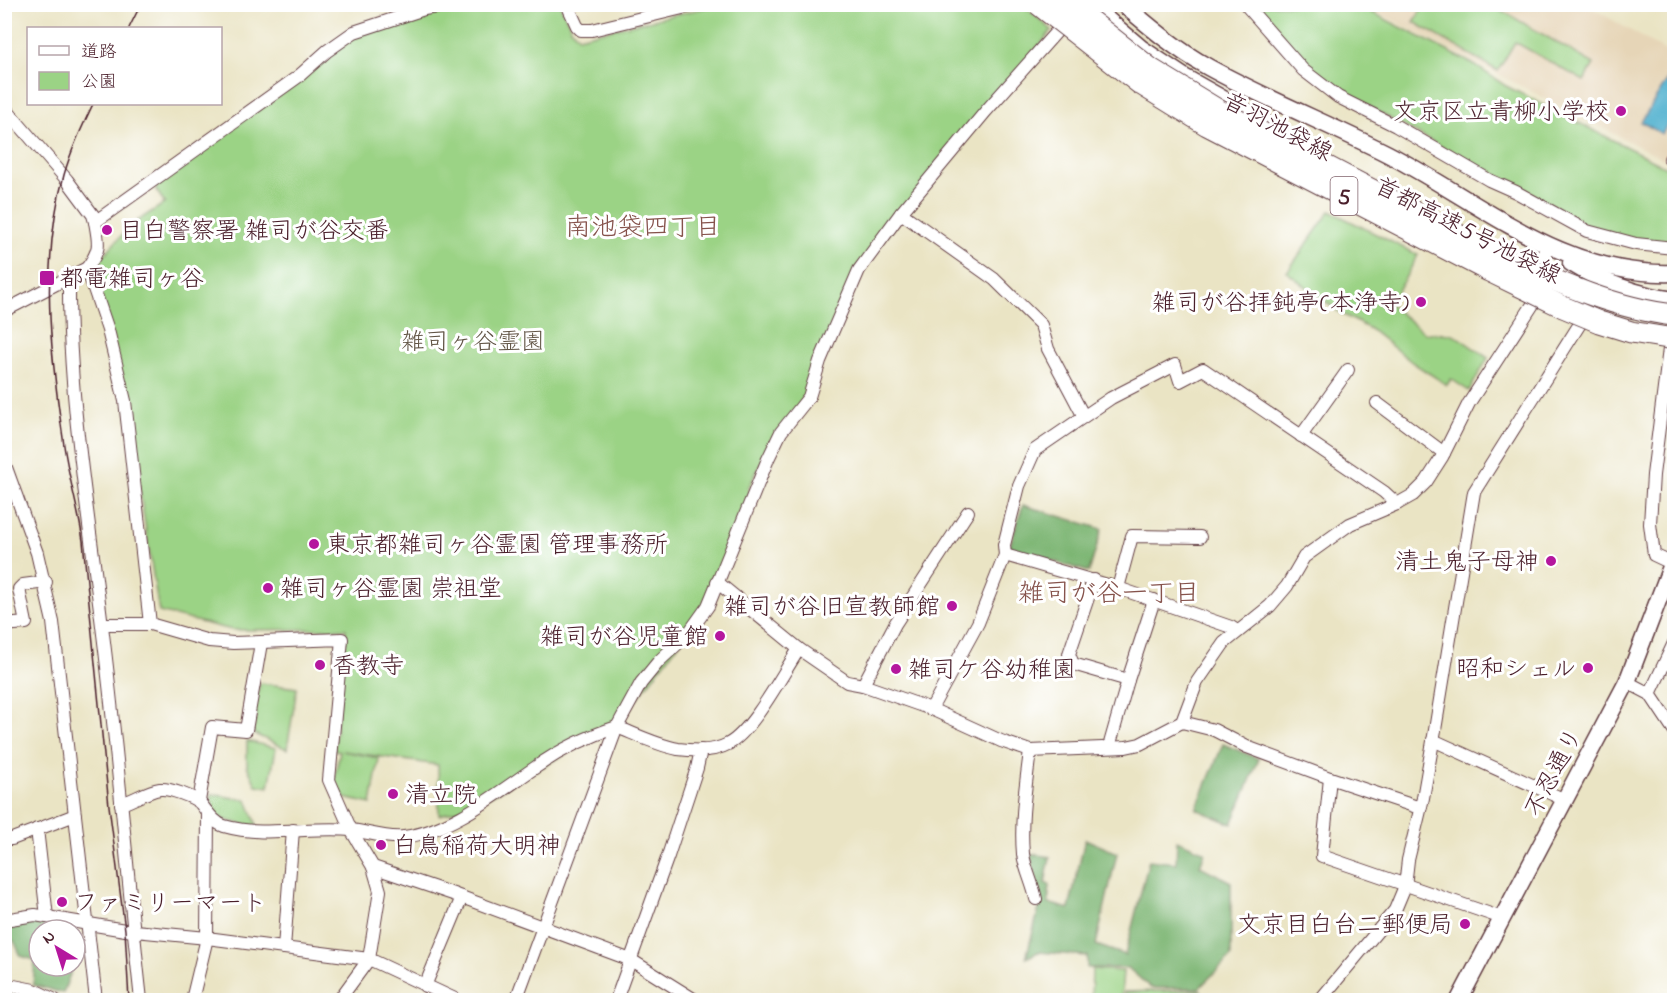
<svg xmlns="http://www.w3.org/2000/svg" width="1679" height="1005" viewBox="0 0 1679 1005" font-family="'Indie Flower','Klee One',sans-serif">
<rect width="100%" height="100%" fill="#fff"/>
<filter id="ink" filterUnits="userSpaceOnUse"><feTurbulence type="fractalNoise" baseFrequency=".0167" numOctaves="2"/><feDisplacementMap in="SourceGraphic" scale="12" xChannelSelector="R" yChannelSelector="G"/><feConvolveMatrix kernelMatrix="1 2 1 2 8 2 1 2 1" color-interpolation-filters="sRGB"/></filter>
<filter id="wash" filterUnits="userSpaceOnUse"><feTurbulence type="fractalNoise" baseFrequency=".008" numOctaves="4" result="noise"/><feDisplacementMap in="SourceGraphic" scale="24" xChannelSelector="R" yChannelSelector="G"/><feGaussianBlur stdDeviation="1.35" result="paint"/><feColorMatrix in="noise" values="0 0 0 0 0 0 0 0 0 0 0 0 0 0 0 0 0 1.4 0 .05"/><feComposite in="paint" operator="in"/></filter>
<g filter="url(#wash)">
<rect width="100%" height="100%" fill="#eae4c4"/>
<polygon fill="#e6d5b7" points="1377,4 1587,5 1674,56 1674,143 1665,160 1373,10"/>
<g fill="#9bd385" stroke="#727958" stroke-width="1.5">
<polygon points="1022,4 1052,30 859,270 805,396 759,467 748,489 750,494 708,606 616,726 468,808 439,815 438,765 342,751 379,758 371,804 344,798 334,780 340,751 334,750 346,629 232,630 159,612 123,386 91,269 131,225 165,203 156,190 157,182 327,55 356,35 454,10 494,5 560,5 571,28 578,37 717,5"/>
<polygon points="1251,5 1375,5 1371,12 1473,64 1506,86 1674,171 1674,244 1630,240 1590,229 1344,93 1306,65"/>
<polygon points="1424,5 1501,5 1499,9 1594,64 1584,81 1515,42 1498,71 1414,22"/>
<polygon points="1330,211 1418,255 1390,305 1425,333 1453,334 1488,358 1469,391 1451,379 1447,385 1413,363 1370,329 1342,314 1287,272"/>
<polygon points="260,683 297,688 287,749 252,733 257,714 253,713"/>
<polygon points="247,741 276,748 269,787 256,785 247,766"/>
<polygon points="210,794 247,800 258,828 221,819 214,812"/>
<polygon points="1092,969 1123,971 1121,1000 1091,1000"/>
<polygon points="1201,990 1201,1000 1124,1000 1124,992"/>
<polygon points="5,992 36,1000 5,1000"/>
</g>
<g fill="#7cb572" stroke="#636a4e" stroke-width="1.5">
<polygon points="1023,505 1102,529 1089,572 1009,548"/>
<polygon points="1223,744 1259,759 1232,824 1196,809"/>
<polygon points="1085,839 1117,853 1096,945 1125,955 1149,860 1176,863 1177,840 1205,852 1200,866 1231,882 1231,957 1199,988 1151,988 1128,968 1087,968 1087,956 1038,952 1026,958 1041,901 1030,854 1050,857 1045,883 1050,885 1048,903 1069,909"/>
<polygon points="38,922 70,930 39,930 39,966 73,966 63,993 33,985 35,960 21,956 14,941 5,939 4,927"/>
</g>
<polygon fill="#51b1cf" stroke="#4e687d" stroke-width="1.5" points="1669,77 1674,81 1674,114 1662,134 1641,122"/>
</g>
<g filter="url(#ink)">
<g fill="none" stroke-linecap="round" stroke-linejoin="round">
<g stroke="#623d42" stroke-width="14">
<g id="minor">
<polyline points="567,4 577,26 581,30 592,30 699,4"/>
<polyline points="1245,4 1303,70 1338,97 1396,126 1489,180 1516,192 1587,231 1636,244 1674,248"/>
<polyline points="4,107 67,180 93,215 95,222"/>
<polyline points="1670,159 1674,161"/>
<polyline points="901,213 994,279 1041,325 1048,349 1083,415"/>
<polyline points="87,268 108,330 125,401 150,624"/>
<polyline points="1530,276 1536,262 1549,247"/>
<path d="M 69,278 C 68,395 88,510 102,626 C 118,750 127,876 141,1000"/>
<path d="M 4,311 L 87,268 C 101,249 99,244 95,222 L 299,76 L 327,51 L 354,32 L 424,9 L 453,4"/>
<polyline points="1671,333 1653,475 1650,524 1654,555 1673,564"/>
<polyline points="1377,403 1444,453"/>
<polyline points="1301,436 1348,370"/>
<polyline points="4,462 37,553 53,622 96,1000"/>
<polyline points="1005,555 1118,588 1231,627 1237,631"/>
<polyline points="1094,580 1069,654 1073,664 1128,680"/>
<polyline points="717,582 799,649 847,682 863,685 931,709 1001,741 1030,751 1126,747 1140,744 1182,722 1197,682 1224,643 1270,606 1287,586 1304,557 1350,524 1397,504 1413,495 1426,482 1442,457 1469,403 1541,292"/>
<polyline points="1118,588 1132,536 1200,537"/>
<polyline points="102,624 150,624 209,641 233,643 342,639 329,780 351,830 373,867 456,895 631,960 695,1000"/>
<polyline points="4,625 26,623 19,589 23,585 46,582"/>
<polyline points="1627,682 1650,694 1674,730"/>
<polyline points="863,685 895,624 968,512"/>
<polyline points="1650,694 1674,643"/>
<polyline points="931,709 978,623 1005,555 1004,545 1019,486 1035,450 1111,398 1175,365 1180,381 1203,369 1384,492 1397,504"/>
<polyline points="1182,722 1214,730 1247,747 1330,778 1420,808"/>
<polyline points="1433,740 1565,800"/>
<polyline points="1109,747 1128,680 1154,600"/>
<path d="M 1030,751 C 1026,785 1020,820 1023,854 C 1025,869 1033,884 1036,899"/>
<polyline points="1330,778 1322,856 1502,918"/>
<polyline points="199,801 212,727 246,730 261,643"/>
<path d="M 121,804 C 134,800 147,791 160,789 C 169,788 195,797 201,804 C 207,812 214,823 224,826 C 265,838 309,826 351,830 C 369,832 385,839 404,837 C 452,831 497,793 536,767 C 560,750 589,736 617,727 C 637,735 657,745 678,749 C 693,751 714,752 728,744 C 752,732 783,673 799,649"/>
<polyline points="37,829 47,917"/>
<polyline points="4,839 12,839 75,815"/>
<polyline points="4,920 35,915 125,930 207,938 369,959 457,1000"/>
<polyline points="284,948 293,830"/>
<polyline points="4,984 34,990 55,1000"/>
<polyline points="425,986 462,897"/>
<polyline points="192,1000 207,938 208,813"/>
<polyline points="339,1000 369,959 380,891 373,867"/>
<polyline points="516,1000 617,727 641,683 659,661 688,634 708,606 768,459 781,432 809,397 820,361 859,270 901,213 986,111 1066,21"/>
<polyline points="616,1000 668,856 697,768 701,750"/>
<polyline points="1320,1000 1395,910 1405,886 1408,860 1423,798 1435,730 1474,492 1588,311"/>
</g>
</g>
<g stroke="#623d42" stroke-width="19">
<g id="secondary">
<polyline points="1089,4 1142,49 1184,77 1264,122"/>
<path d="M 1123,4 C 1150,27 1177,50 1208,67 C 1266,99 1329,124 1388,154 C 1482,203 1563,277 1674,273"/>
<path d="M 1571,263 C 1603,283 1638,295 1674,300"/>
<polyline points="1459,1000 1627,682 1674,559"/>
</g>
</g>
<use href="#minor" stroke="#fff" stroke-width="12"/>
<use href="#secondary" stroke="#fff" stroke-width="16"/>
<g stroke="#4a1f2b" stroke-width="1.5">
<polyline points="129,28 141,4"/>
<path d="M 93,104 C 82,127 71,150 64,175 C 40,261 50,351 63,438 C 67,473 78,506 83,541 L 109,806 L 125,930 L 129,1000"/>
</g>
<g stroke="#623d42" stroke-width="23" stroke-linecap="butt">
<g id="motorway-bridge">
<polyline points="1038,4 1139,83 1207,125 1489,271 1563,307 1599,322 1631,332 1674,339"/>
<path d="M 1069,4 L 1151,69 L 1218,110 L 1499,256 C 1555,281 1613,308 1674,315"/>
</g>
</g>
<use href="#motorway-bridge" stroke="#fff" stroke-width="21"/>
</g>
</g>
<g fill="#b5179e" stroke="#fff" stroke-width="2">
<circle cx="1621" cy="111" r="6"/>
<circle cx="107" cy="230" r="6"/>
<rect x="39" y="270" width="16" height="16" rx="3"/>
<circle cx="1421" cy="302" r="6"/>
<circle cx="314" cy="544" r="6"/>
<circle cx="1551" cy="561" r="6"/>
<circle cx="268" cy="588" r="6"/>
<circle cx="952" cy="606" r="6"/>
<circle cx="720" cy="636" r="6"/>
<circle cx="320" cy="665" r="6"/>
<circle cx="1588" cy="668" r="6"/>
<circle cx="896" cy="669" r="6"/>
<circle cx="393" cy="794" r="6"/>
<circle cx="381" cy="845" r="6"/>
<circle cx="62" cy="902" r="6"/>
<circle cx="1465" cy="924" r="6"/>
</g>
<g text-anchor="middle" stroke-width="6" stroke-linejoin="round" paint-order="stroke">
<rect fill="#fff" stroke="#80626b" stroke-width="1.5" x="1330.5" y="177" width="27" height="38" rx="4.5"/>
<g font-size="22" font-weight="bold" fill="#4a1f2b">
<text x="1344" y="204">5</text>
</g>
<g font-size="24" fill="#4a1f2b" stroke="#fff" text-anchor="start">
<text x="1609" y="119" text-anchor="end">文京区立青柳小学校</text>
<text x="119" y="238">目白警察署 雑司が谷交番</text>
<text x="60" y="286">都電雑司ヶ谷</text>
<text x="1409" y="310" text-anchor="end">雑司が谷拝鈍亭(本浄寺)</text>
<text x="326" y="552">東京都雑司ヶ谷霊園 管理事務所</text>
<text x="1539" y="569" text-anchor="end">清土鬼子母神</text>
<text x="280" y="596">雑司ヶ谷霊園 崇祖堂</text>
<text x="940" y="614" text-anchor="end">雑司が谷旧宣教師館</text>
<text x="708" y="644" text-anchor="end">雑司が谷児童館</text>
<text x="332" y="673">香教寺</text>
<text x="1576" y="676" text-anchor="end">昭和シェル</text>
<text x="908" y="677">雑司ケ谷幼稚園</text>
<text x="405" y="802">清立院</text>
<text x="393" y="853">白鳥稲荷大明神</text>
<text x="74" y="910">ファミリーマート</text>
<text x="1453" y="932" text-anchor="end">文京目白台二郵便局</text>
</g>
<g font-size="24" fill="#4a1f2b" stroke="#fff">
<text transform="translate(1278 126) rotate(28)" y="8">音羽池袋線</text>
<text transform="translate(1468 230) rotate(27)" y="8">首都高速5号池袋線</text>
<text transform="translate(1553 772) rotate(-62)" y="8">不忍通り</text>
</g>
<g font-size="24" fill="#625546" stroke="#fff">
<text x="473" y="349">雑司ヶ谷霊園</text>
</g>
<g font-size="26" fill="#86534c" stroke="#fff">
<text x="643" y="235">南池袋四丁目</text>
<text x="1109" y="601">雑司が谷一丁目</text>
</g>
</g>
<rect width="1679" height="1005" fill="none" stroke="#fff" stroke-width="24"/>
<rect x="27" y="27" width="195" height="78" fill="#ffffff" stroke="#b7a5aa" stroke-width="1.5"/>
<rect x="39" y="46" width="30" height="9" fill="#ffffff" stroke="#b7a5aa" stroke-width="1.5"/>
<text x="81" y="57" font-size="18" fill="#4a1f2b">道路</text>
<rect x="39" y="72" width="30" height="18" fill="#9bd385" stroke="#b7a5aa" stroke-width="1.5"/>
<text x="81" y="87" font-size="18" fill="#4a1f2b">公園</text>
<g transform="translate(57 948) rotate(322)"><circle r="28" fill="#ffffff" stroke="#b7a5aa" stroke-width="1.5"/>
<path d="M0-4.5L10 22L0 15L-10 22Z" fill="#b5179e"/>
<text y="-9" font-size="16" font-weight="bold" text-anchor="middle" fill="#4a1f2b">N</text>
</g>
</svg>
